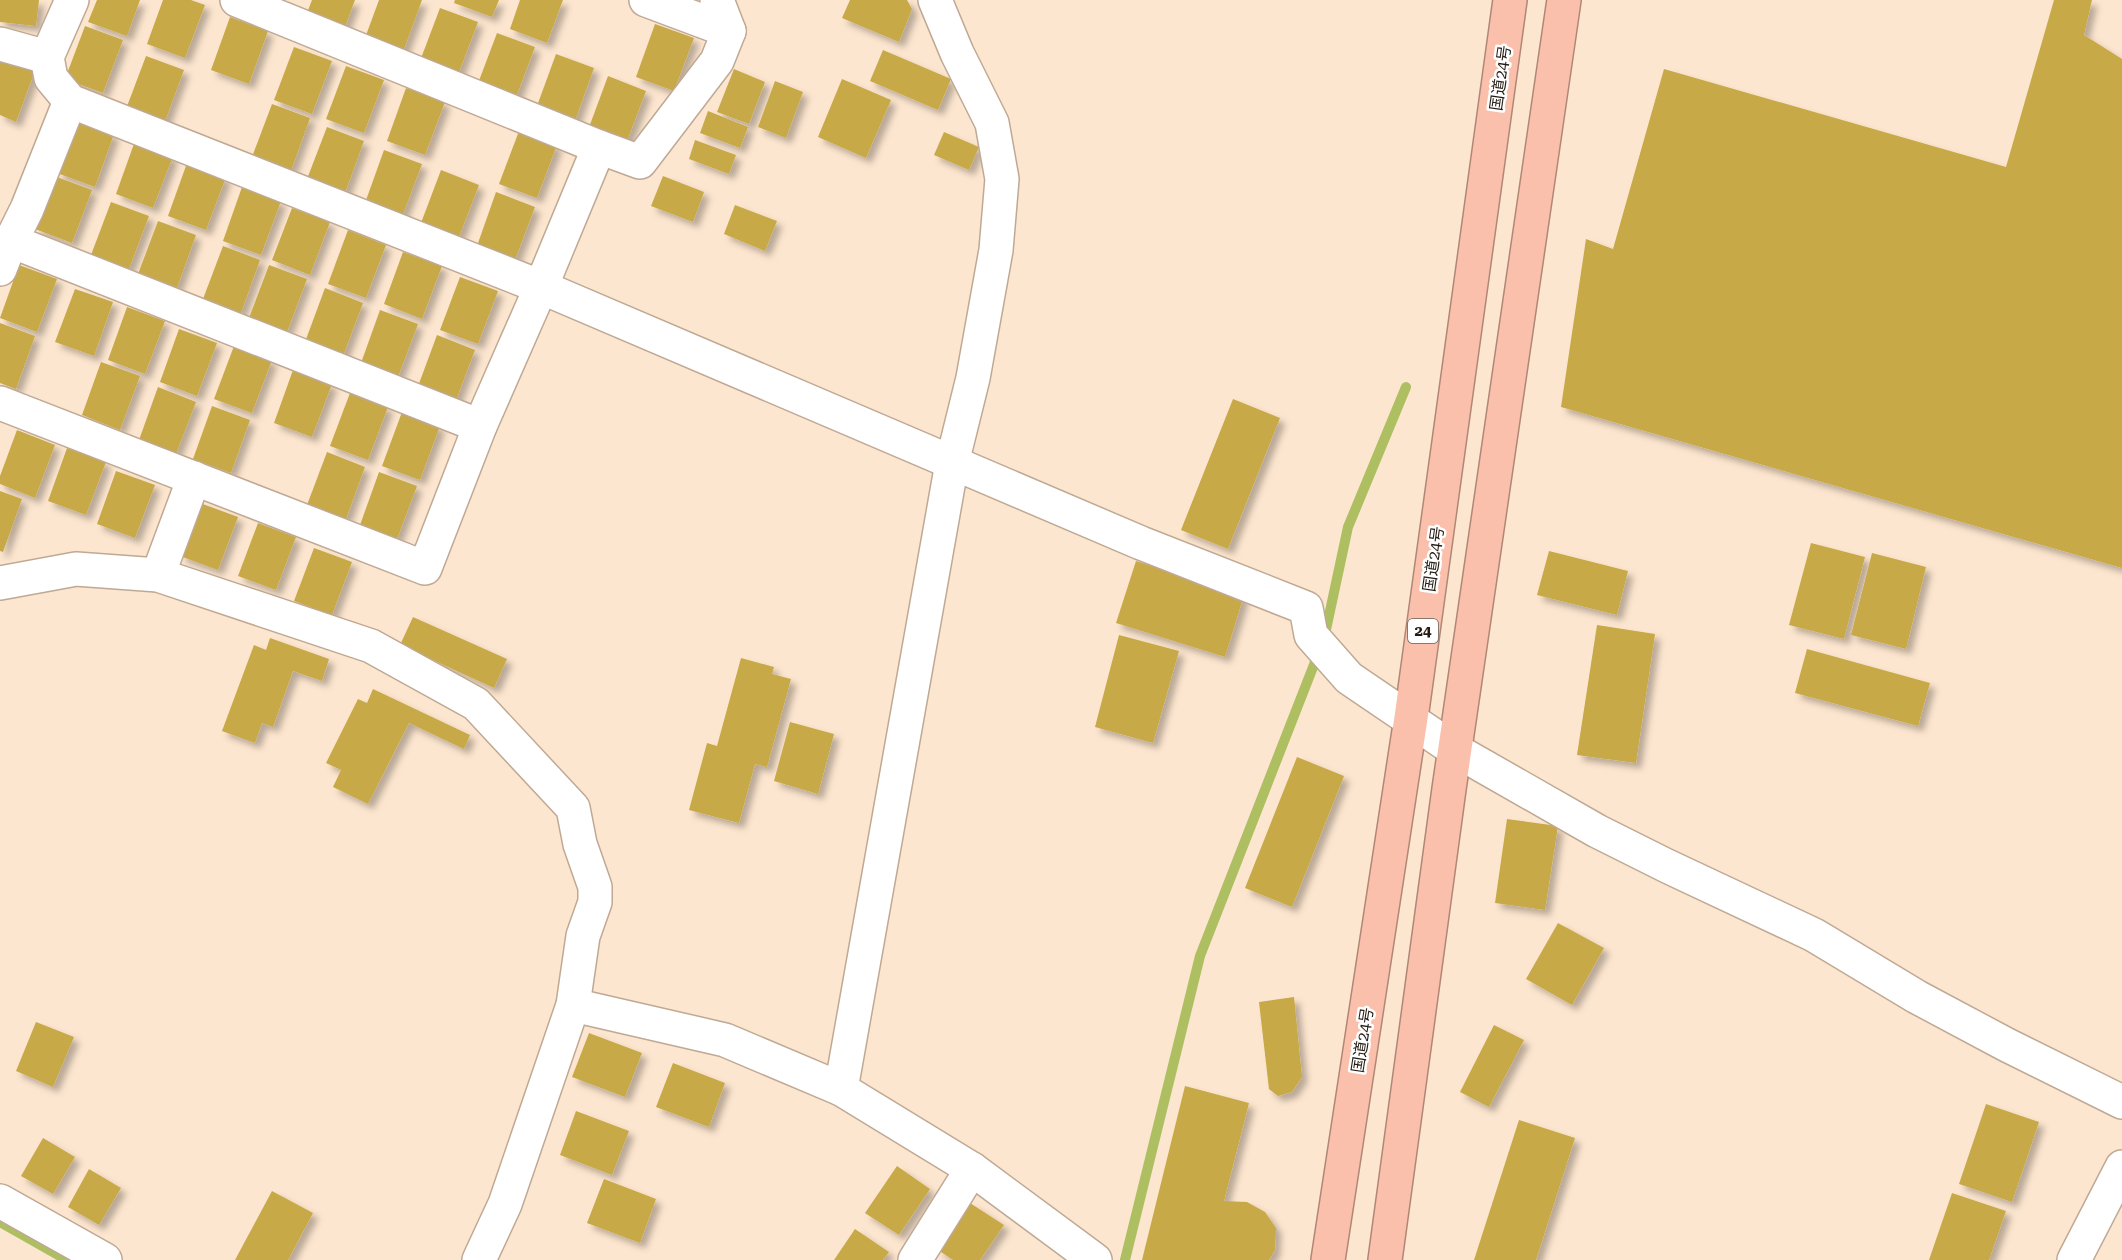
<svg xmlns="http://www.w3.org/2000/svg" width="2122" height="1260" viewBox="0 0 2122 1260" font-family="'Roboto Serif','Noto Sans JP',serif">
<defs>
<filter id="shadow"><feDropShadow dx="5.5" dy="5.5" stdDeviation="3" flood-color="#0004"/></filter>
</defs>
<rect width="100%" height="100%" fill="#fde6cf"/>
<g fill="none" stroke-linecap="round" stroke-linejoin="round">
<g stroke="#adbf61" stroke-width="10">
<polyline points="0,1222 67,1260"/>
<polyline points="1125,1260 1200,956 1324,639 1348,527 1406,387"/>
</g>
</g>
<g fill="#c7a946" filter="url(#shadow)">
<polygon points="0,0 39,0 36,26 0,22"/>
<polygon points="97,0 140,0 127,36 88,22"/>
<polygon points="163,0 191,0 205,5 185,58 147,44"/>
<polygon points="312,0 355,0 345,27 307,13"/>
<polygon points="379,0 422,0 403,52 365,38"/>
<polygon points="455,0 499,0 492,17 454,3"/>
<polygon points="520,0 563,0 547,43 510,29"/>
<polygon points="850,0 907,0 912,9 899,42 842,18"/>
<polygon points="2054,0 2092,0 2084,35 2122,59 2122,568 1561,407 1586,239 1613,249 1664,69 2006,167"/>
<polygon points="440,8 478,22 458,75 420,61"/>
<polygon points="230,17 268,31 249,84 211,70"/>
<polygon points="655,24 694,38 674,91 636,77"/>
<polygon points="85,26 123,40 103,93 65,79"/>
<polygon points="497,33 535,47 515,100 477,86"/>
<polygon points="294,47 332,61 312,114 274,100"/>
<polygon points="883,50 951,79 938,110 870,81"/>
<polygon points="556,54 594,68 575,121 537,106"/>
<polygon points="0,55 36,68 16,122 0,115"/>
<polygon points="146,56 184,70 164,124 126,109"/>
<polygon points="346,66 384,80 364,133 326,119"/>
<polygon points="734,69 765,82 749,124 717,112"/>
<polygon points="608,76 646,91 626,144 588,130"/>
<polygon points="842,79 891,100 866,158 818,137"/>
<polygon points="775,81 803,92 786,138 758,127"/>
<polygon points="406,88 445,102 425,155 387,141"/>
<polygon points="272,104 310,118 291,171 252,157"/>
<polygon points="708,111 748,127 740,148 700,133"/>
<polygon points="77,120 114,134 95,187 57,173"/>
<polygon points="327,127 364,141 345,193 307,179"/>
<polygon points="519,131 557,145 537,198 499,184"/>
<polygon points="944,132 979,147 969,170 934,155"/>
<polygon points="695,140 736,155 729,174 689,159"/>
<polygon points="135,141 173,156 153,208 116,194"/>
<polygon points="384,150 422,164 402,217 365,203"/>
<polygon points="187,163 226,177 206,230 168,216"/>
<polygon points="441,170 479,185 459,237 421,223"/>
<polygon points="54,176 92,190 72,243 35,229"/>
<polygon points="663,176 704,192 693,222 651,206"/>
<polygon points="242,187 281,201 261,255 223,241"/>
<polygon points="496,192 535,207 515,260 477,246"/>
<polygon points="111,202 149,216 129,269 91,255"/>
<polygon points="735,205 777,221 765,251 724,234"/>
<polygon points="292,208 330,222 310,275 272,260"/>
<polygon points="158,221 196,235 177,288 138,274"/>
<polygon points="348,230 386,245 366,298 328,284"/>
<polygon points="223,246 260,260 241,313 203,299"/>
<polygon points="403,252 442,266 422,319 384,304"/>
<polygon points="19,265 57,279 37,332 0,318"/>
<polygon points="269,265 307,279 287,332 249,318"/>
<polygon points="460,277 498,291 478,344 440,330"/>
<polygon points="325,288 363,303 343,356 305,342"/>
<polygon points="75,289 113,302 94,356 55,342"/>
<polygon points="127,307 165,321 145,374 108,360"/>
<polygon points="380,310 418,324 398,377 361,363"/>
<polygon points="0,323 35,336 16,389 0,383"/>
<polygon points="179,329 217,343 197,396 160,382"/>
<polygon points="437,335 475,350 455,403 417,389"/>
<polygon points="234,346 272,360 252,413 214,399"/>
<polygon points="101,362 140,376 120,430 82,415"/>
<polygon points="293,370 332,384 312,437 274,423"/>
<polygon points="158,387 196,402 176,454 139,440"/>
<polygon points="350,393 388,407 368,460 330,446"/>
<polygon points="1233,399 1280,418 1228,549 1181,530"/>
<polygon points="212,406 250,420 231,473 193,459"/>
<polygon points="402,412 440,426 420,480 382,466"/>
<polygon points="17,430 55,445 35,498 0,484 0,476"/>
<polygon points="67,448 106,462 86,515 48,501"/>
<polygon points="327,452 365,467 346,519 307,505"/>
<polygon points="116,471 155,485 135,538 97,524"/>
<polygon points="379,472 417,486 397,539 360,525"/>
<polygon points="0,491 22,499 3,552 0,551"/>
<polygon points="200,503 238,517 218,570 180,556"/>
<polygon points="258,523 296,537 276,590 238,576"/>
<polygon points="1811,543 1865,557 1844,639 1789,625"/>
<polygon points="314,548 352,562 332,615 294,601"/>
<polygon points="1549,551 1628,571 1617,615 1537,595"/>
<polygon points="1872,553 1926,567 1906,649 1851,635"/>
<polygon points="1136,561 1244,595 1225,657 1116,623"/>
<polygon points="413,617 507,659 494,688 400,645"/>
<polygon points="1597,625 1655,634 1636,763 1577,755"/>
<polygon points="1119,635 1179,651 1153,743 1095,727"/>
<polygon points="270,638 329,659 322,681 293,671 273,727 262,723 255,743 222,731 254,645 266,650"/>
<polygon points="1807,649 1930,683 1918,726 1795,693"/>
<polygon points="741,658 774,667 772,674 791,679 767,767 755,764 739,823 689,810 707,743 717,746"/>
<polygon points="373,689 470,735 464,749 409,723 368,804 333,787 341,770 326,763 358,699 367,703"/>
<polygon points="790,722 834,734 818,794 774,781"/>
<polygon points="1297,757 1344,776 1292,907 1245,888"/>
<polygon points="1507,819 1558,826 1545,910 1495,903"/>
<polygon points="1558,923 1604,948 1572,1005 1526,979"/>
<polygon points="1294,997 1302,1077 1292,1092 1278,1096 1269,1089 1259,1002"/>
<polygon points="36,1022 74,1037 53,1087 16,1071"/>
<polygon points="1494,1025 1524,1040 1489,1107 1460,1092"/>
<polygon points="589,1033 642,1053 625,1097 572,1077"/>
<polygon points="673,1063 725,1083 709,1127 656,1107"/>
<polygon points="1185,1086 1249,1103 1224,1201 1247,1202 1265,1212 1276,1228 1275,1250 1269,1260 1142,1260"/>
<polygon points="1986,1104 2039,1122 2012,1202 1959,1184"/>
<polygon points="576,1111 629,1131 612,1175 560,1155"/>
<polygon points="1519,1120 1575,1138 1536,1260 1474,1260"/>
<polygon points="43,1138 75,1157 53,1194 21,1176"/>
<polygon points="897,1166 930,1189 899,1235 865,1213"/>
<polygon points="89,1169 121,1188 99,1225 68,1207"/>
<polygon points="604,1179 656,1199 640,1243 587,1223"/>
<polygon points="272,1191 313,1213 288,1260 235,1260"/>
<polygon points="1952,1193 2006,1211 1989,1260 1929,1260"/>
<polygon points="970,1203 1004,1225 980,1260 953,1260 938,1250"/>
<polygon points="855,1229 889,1252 883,1260 834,1260"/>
</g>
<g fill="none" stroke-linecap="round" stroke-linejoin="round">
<g stroke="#bfa994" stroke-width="36">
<g id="minor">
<polyline points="237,0 599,147"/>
<polyline points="646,0 729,31"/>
<polyline points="0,44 47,57"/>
<polyline points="70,101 541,287 1141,543 1306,608 1311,635 1349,678 1455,750 1597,831 1667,866 1814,935 1917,997 2007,1045 2122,1102"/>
<polyline points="11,241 480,426"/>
<polyline points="0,269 11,241 27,209 70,101 51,78 47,57 72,0"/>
<polyline points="0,403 425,568 480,426 541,287 599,147 640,162 717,61 729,31 717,0"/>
<polyline points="158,575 194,478"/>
<polyline points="0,583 76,569 158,575 371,646 476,704 573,808 580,844 595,887 595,902 583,936 573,1005 505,1204 479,1260"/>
<polyline points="573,1005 725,1040 841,1089 972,1169 1095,1260"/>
<polyline points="841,1089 952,463 973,378 996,250 1002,179 992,123 957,53 935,0"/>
<polyline points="0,1201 105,1260"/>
<polyline points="915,1260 972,1169"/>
<polyline points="2074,1260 2122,1167"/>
</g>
</g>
<g stroke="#b08776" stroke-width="36">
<g id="highway">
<polyline points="1328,1260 1411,718 1510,0"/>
<polyline points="1385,1260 1449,789 1564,0"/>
</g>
</g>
<use href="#minor" stroke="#fff" stroke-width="33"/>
<use href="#highway" stroke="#fbc0ab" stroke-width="33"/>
</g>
<g text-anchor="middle" stroke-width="5" stroke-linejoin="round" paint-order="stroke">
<rect fill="#fff" stroke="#66605a" stroke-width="1.5" x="1408" y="619" width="30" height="24" rx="4.5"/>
<g font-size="15" font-weight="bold" fill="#241c14">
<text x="1423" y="636">24</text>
</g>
<g font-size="16" fill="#241c14" stroke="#fff">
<text transform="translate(1500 78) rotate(-82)" y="6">国道24号</text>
<text transform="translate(1433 559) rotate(-82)" y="6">国道24号</text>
<text transform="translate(1362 1040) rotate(-81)" y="6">国道24号</text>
</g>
</g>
</svg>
